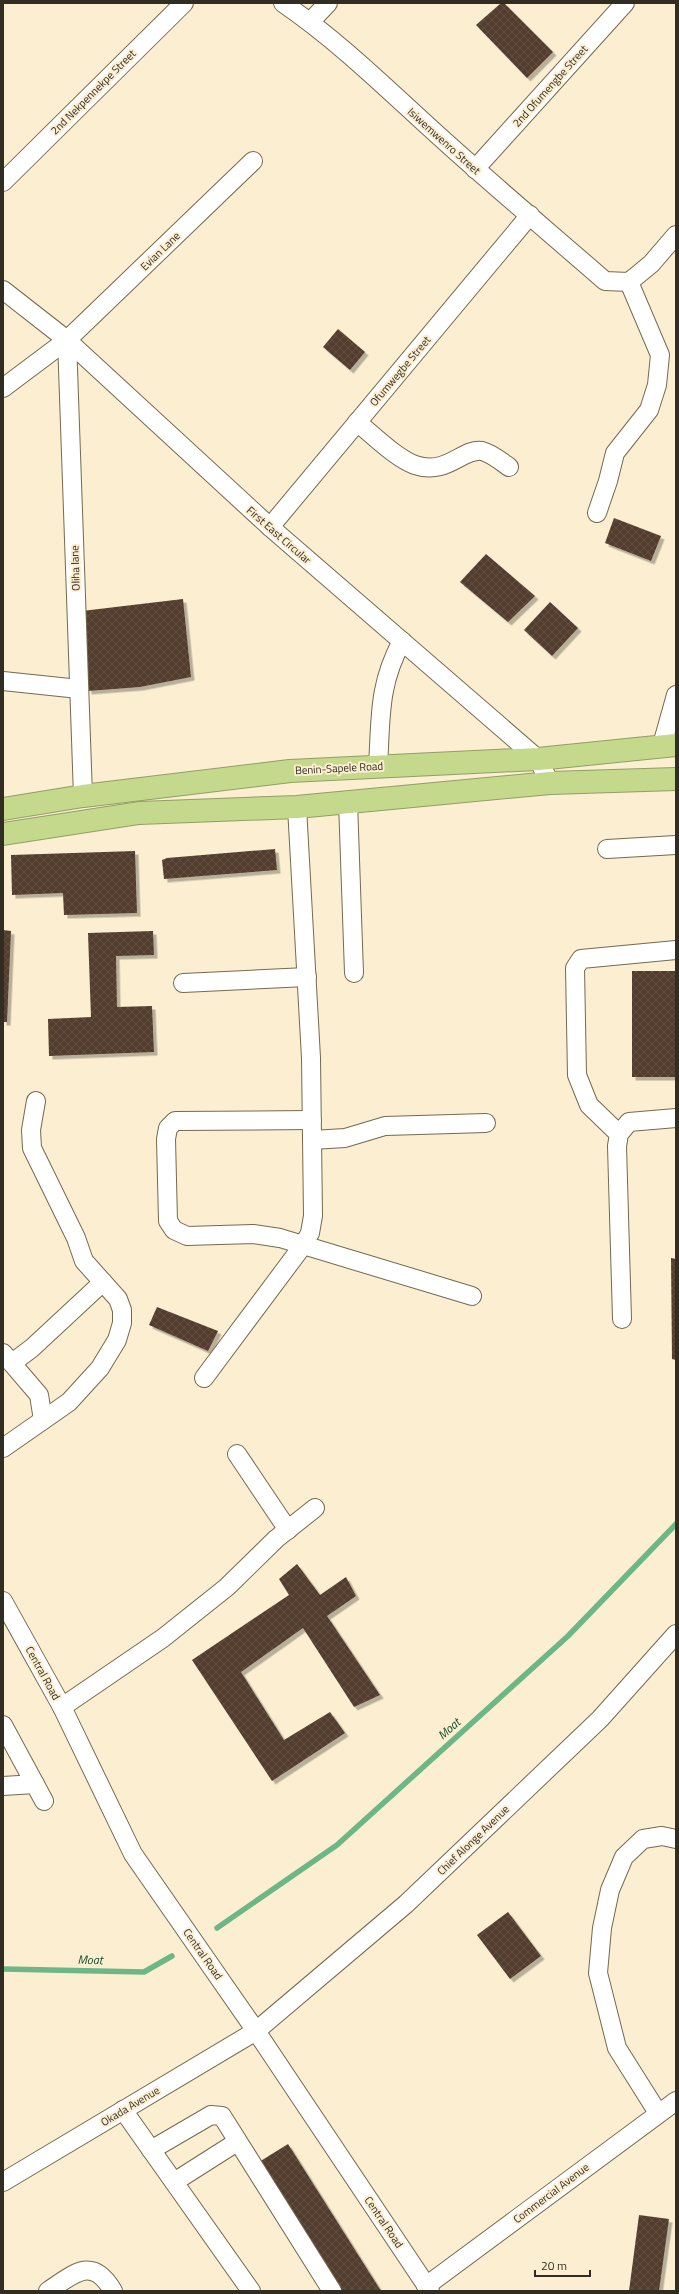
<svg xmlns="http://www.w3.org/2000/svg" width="679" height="2294" viewBox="0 0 679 2294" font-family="'Titillium Web',sans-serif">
<defs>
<pattern id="building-cross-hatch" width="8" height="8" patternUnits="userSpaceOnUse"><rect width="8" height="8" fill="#523c2d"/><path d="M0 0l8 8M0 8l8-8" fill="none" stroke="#635043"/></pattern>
<filter id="shadow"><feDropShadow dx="3.5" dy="3.5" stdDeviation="0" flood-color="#0004"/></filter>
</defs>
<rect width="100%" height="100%" fill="#fbeed1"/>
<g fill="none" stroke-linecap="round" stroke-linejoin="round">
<g stroke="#6db685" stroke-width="5.5">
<polyline points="217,1928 337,1845 568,1636 676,1524"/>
<polyline points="3,1969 144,1972 172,1956"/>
</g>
</g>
<g fill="url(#building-cross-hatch)" filter="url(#shadow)">
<polygon points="501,3 504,3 553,52 527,78 476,25"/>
<polygon points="338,329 365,352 350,370 323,347"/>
<polygon points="614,518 661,536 651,561 605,543"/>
<polygon points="486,554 535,596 508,622 460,582"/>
<polygon points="183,599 191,677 140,687 88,691 82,611"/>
<polygon points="550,602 578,628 552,656 524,630"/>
<polygon points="275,849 277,870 164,879 162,860 167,858"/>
<polygon points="135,851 137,913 64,915 63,893 12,895 11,855"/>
<polygon points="3,930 11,931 7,1022 3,1022"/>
<polygon points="153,931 154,955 116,956 117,1007 152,1006 154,1052 49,1056 48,1019 91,1017 88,933"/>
<rect x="632" y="971" width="44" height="106"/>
<polygon points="671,1258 676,1259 676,1360 672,1359"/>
<polygon points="157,1307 218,1331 208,1351 149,1325"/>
<polygon points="297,1564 320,1595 346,1577 356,1596 327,1616 380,1695 354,1707 303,1628 241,1672 284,1740 330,1712 345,1733 272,1781 192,1660 289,1595 279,1579"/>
<polygon points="508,1912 541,1956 510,1979 477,1935"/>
<polygon points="288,2144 381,2291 342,2291 259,2162"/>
<polygon points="639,2215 669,2219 659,2291 629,2291"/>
</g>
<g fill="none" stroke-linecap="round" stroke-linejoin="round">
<g stroke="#746a50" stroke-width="20">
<g id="minor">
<path d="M 283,3 C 340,42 389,91 440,137 C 494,186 550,233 605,281 L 629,282 L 651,264 L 676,235"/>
<polyline points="310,22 328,3"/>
<polyline points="475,169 625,3"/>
<polyline points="3,182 184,3"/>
<polyline points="3,290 67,340 270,527 538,759 550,783"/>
<polyline points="67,340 83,796"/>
<polyline points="3,388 67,340 253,161"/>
<path d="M 357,422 C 373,435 396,458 415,465 C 447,476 462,448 482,451 C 491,453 502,462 509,467"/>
<polyline points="597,513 608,481 615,453 649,410 657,385 660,355 629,282"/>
<polyline points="270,527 530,215"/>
<polyline points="3,681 79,689"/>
<polyline points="662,745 676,695"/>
<path d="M 378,766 C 381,718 378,685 402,641"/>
<polyline points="348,802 354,973"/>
<polyline points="607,849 676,845"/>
<polyline points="183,983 307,977"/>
<polyline points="312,1120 175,1121 168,1128 166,1139 168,1221 174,1230 187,1236 253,1234 280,1238 472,1296"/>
<polyline points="619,1134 589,1105 577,1075 575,968 581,959 676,950"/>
<polyline points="312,1140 345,1138 385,1126 486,1123"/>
<polyline points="622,1319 617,1146 619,1134 629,1122 676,1118"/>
<polyline points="3,1353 39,1395 43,1420"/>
<polyline points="12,1363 32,1348 103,1282"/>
<polyline points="204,1378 304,1244 310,1233 313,1216 311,1058 297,807"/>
<polyline points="3,1448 69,1402 100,1368 117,1340 122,1323 122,1310 118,1299 84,1261 76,1238 32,1148 31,1130 36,1101"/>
<polyline points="237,1454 288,1530"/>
<polyline points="3,1601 62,1707 133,1854 256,2031 430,2291"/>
<polyline points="62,1707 163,1638 227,1587 276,1539 315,1508"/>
<polyline points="3,1725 44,1801"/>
<polyline points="3,1786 35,1784"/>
<polyline points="123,2110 251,2291"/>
<polyline points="658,2113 617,2048 598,1973 602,1928 610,1890 624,1857 643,1839 662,1836 676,1839"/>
<polyline points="151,2150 211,2115 222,2116 332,2291"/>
<polyline points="3,2182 256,2031 406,1904 600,1719 676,1634"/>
<polyline points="174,2182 237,2142"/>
<polyline points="426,2286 676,2101"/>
<path d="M 48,2291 C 74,2274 92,2255 113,2291"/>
</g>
</g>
<g stroke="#929d67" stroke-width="24">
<g id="highway">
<polyline points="3,809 83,796 290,771 538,759 676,745"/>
<polyline points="3,834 139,813 297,807 550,783 676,779"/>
</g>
</g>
<use href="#minor" stroke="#fff" stroke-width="18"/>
<use href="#highway" stroke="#c5d98c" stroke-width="22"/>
</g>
<g text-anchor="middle" stroke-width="4" stroke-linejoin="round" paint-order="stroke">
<g font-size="11" fill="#322d22" stroke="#fbeed1">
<text transform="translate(550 86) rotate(-48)" y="4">2nd Ofumengbe Street</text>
<text transform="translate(93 92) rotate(-45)" y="4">2nd Nekpennekpe Street</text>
<text transform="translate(444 141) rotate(42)" y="4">Isiwemwenro Street</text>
<text transform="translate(160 251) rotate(-44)" y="4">Evian Lane</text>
<text transform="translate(400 371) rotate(-50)" y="4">Ofumwegbe Street</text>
<text transform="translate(279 535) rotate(41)" y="4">First East Circular</text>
<text transform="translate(75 568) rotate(-92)" y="4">Oliha lane</text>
<text transform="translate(339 768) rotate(-3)" y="4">Benin-Sapele Road</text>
<text transform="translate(43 1673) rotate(61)" y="4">Central Road</text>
<text transform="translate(473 1840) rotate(-44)" y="4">Chief Alonge Avenue</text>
<text transform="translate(203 1954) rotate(55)" y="4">Central Road</text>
<text transform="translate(130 2106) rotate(-31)" y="4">Okada Avenue</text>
<text transform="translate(551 2193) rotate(-37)" y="4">Commercial Avenue</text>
<text transform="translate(384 2222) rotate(56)" y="4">Central Road</text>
</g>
<g font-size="12" font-style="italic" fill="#104828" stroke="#fbeed1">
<text transform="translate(449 1729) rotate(-42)" y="4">Moat</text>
<text transform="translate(90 1960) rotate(1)" y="4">Moat</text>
</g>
</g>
<rect width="679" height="2294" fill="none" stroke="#322d22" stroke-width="8"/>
<path d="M535 2270v6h55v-6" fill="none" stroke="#322d22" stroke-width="2"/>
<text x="541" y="2270" font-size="12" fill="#322d22" stroke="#fbeed1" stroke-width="3" paint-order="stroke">20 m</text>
</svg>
